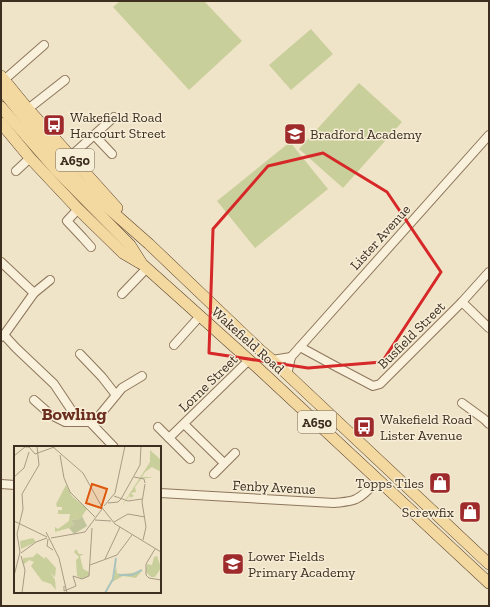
<svg xmlns="http://www.w3.org/2000/svg" width="490" height="607" viewBox="0 0 490 607" font-family="'Zilla Slab',serif">
<rect width="100%" height="100%" fill="#f0e4c8"/>
<g fill="#c9cf9b">
<polygon points="120,1 204,1 242,41 189,90 113,7"/>
<polygon points="311,29 333,54 291,90 269,65"/>
<polygon points="359,83 402,122 343,188 299,149"/>
<polygon points="290,142 328,189 255,248 217,201"/>
</g>
<g fill="none" stroke-linecap="round" stroke-linejoin="round">
<g stroke="#8d765c" stroke-width="10">
<g id="minor">
<polyline points="4,80 44,45"/>
<polyline points="28,109 65,80"/>
<polyline points="94,135 112,154"/>
<polyline points="71,156 114,117"/>
<polyline points="16,171 30,158"/>
<polyline points="78,209 67,221 83,238 91,247"/>
<polyline points="1,262 34,293 4,335"/>
<polyline points="34,293 50,280"/>
<polyline points="122,294 147,268"/>
<polyline points="462,302 489,328"/>
<polyline points="1,337 4,335 16,348 54,384 74,414 90,422 99,416 122,388 142,376"/>
<polyline points="174,345 200,316"/>
<polyline points="300,347 335,366 373,386 380,384 462,302 489,272"/>
<polyline points="80,354 102,377 116,395"/>
<polyline points="272,360 291,357"/>
<polyline points="287,375 291,357 489,135"/>
<polyline points="34,400 51,415 65,422 90,422 114,447"/>
<polyline points="462,403 484,419 489,424"/>
<polyline points="184,424 224,463"/>
<polyline points="158,427 190,459"/>
<polyline points="169,438 249,360"/>
<polyline points="214,474 235,453"/>
<polyline points="1,484 15,485"/>
<path d="M 160,493 L 334,503 C 342,502 350,502 356,499 C 365,495 372,486 378,479"/>
</g>
</g>
<g stroke="#5b4430" stroke-width="12">
<g id="major">
<polyline points="1,76 28,109 117,208"/>
<polyline points="1,89 39,136 81,184 149,244 260,350 272,360 489,564"/>
<polyline points="1,107 56,170 130,245 142,264 259,369 489,583"/>
<polyline points="1,123 30,158 78,209 123,253 140,263"/>
</g>
</g>
<use href="#minor" stroke="#faf1dc" stroke-width="8"/>
<use href="#major" stroke="#f3d9a0" stroke-width="11"/>
</g>
<path fill="none" stroke="#d62828" stroke-width="3" stroke-linejoin="round" d="M 323,153 L 387,192 L 441,272 L 382,362 L 308,368 L 209,353 L 213,229 L 268,166 Z"/>
<defs>
<g id="bus-square" transform="scale(1.15)"><rect x="-9" y="-9" width="18" height="18" rx="4" fill="#9e2a2b" stroke="#f7eed8"/><path d="M-5-6H5V4H4V6H2V4H-2V6H-4V4H-5ZM-3.5-4V0h7V-4ZM-3.5 1.2v1.5H-2V1.2ZM2 1.2v1.5H3.5V1.2Z" fill="#fff"/></g>
<g id="school-square" transform="scale(1.15)"><rect x="-9" y="-9" width="18" height="18" rx="4" fill="#9e2a2b" stroke="#f7eed8"/><path d="M0-5L7-2L0 1L-7-2ZM-4 1L0 2.5L4 1V4Q0 6-4 4Z" fill="#fff"/></g>
<g id="shop-square" transform="scale(1.15)"><rect x="-9" y="-9" width="18" height="18" rx="4" fill="#9e2a2b" stroke="#f7eed8"/><path d="M-5-2.5h2.3a2.7 3.5 0 0 1 5.4 0H5L5.5 6h-11ZM-1.5-2.5h3a1.5 2.3 0 0 0-3 0Z" fill="#fff"/></g>
</defs>
<g fill-rule="evenodd">
<use href="#bus-square" x="54" y="125"/>
<use href="#school-square" x="295" y="134"/>
<use href="#bus-square" x="364" y="427"/>
<use href="#shop-square" x="440" y="483"/>
<use href="#shop-square" x="470" y="512"/>
<use href="#school-square" x="233" y="564"/>
</g>
<g text-anchor="middle" stroke-width="3" stroke-linejoin="round" paint-order="stroke">
<g fill="#f7eed8" stroke="#756857" stroke-width="1">
<rect x="56" y="149" width="38" height="22" rx="3"/>
<rect x="298" y="411" width="38" height="22" rx="3"/>
</g>
<g font-size="13" font-weight="bold" fill="#3d2e20">
<text x="75" y="165">A650</text>
<text x="317" y="427">A650</text>
</g>
<g font-size="14" fill="#3d2e20" stroke="#f7eed8" text-anchor="start">
<text x="70" y="122">Wakefield Road<tspan x="70" dy="16">Harcourt Street</tspan></text>
<text x="310" y="139">Bradford Academy</text>
<text x="380" y="424">Wakefield Road<tspan x="380" dy="16">Lister Avenue</tspan></text>
<text x="424" y="488" text-anchor="end">Topps Tiles</text>
<text x="454" y="517" text-anchor="end">Screwfix</text>
<text x="248" y="561">Lower Fields<tspan x="248" dy="16">Primary Academy</tspan></text>
</g>
<g font-size="14" fill="#3d2e20" stroke="#f7eed8">
<text transform="translate(380 237) rotate(-48)" y="5">Lister Avenue</text>
<text transform="translate(411 335) rotate(-45)" y="5">Busfield Street</text>
<text transform="translate(248 340) rotate(42)" y="5">Wakefield Road</text>
<text transform="translate(208 383) rotate(-44)" y="5">Lorne Street</text>
<text transform="translate(274 487) rotate(3)" y="5">Fenby Avenue</text>
</g>
<g font-size="18" font-weight="bold" fill="#6b2e1e" stroke="#f7eed8">
<text x="74" y="420">Bowling</text>
</g>
</g>
<g transform="translate(14 446)">
<rect width="147" height="147" fill="#f0e4c8"/>
<path d="M 136,4 L 147,14 L 147,26 L 138,21 L 131,26 L 128,31 L 140,31 L 127,33 L 121,41 L 122,46 L 117,47 L 120,50 L 116,52 L 116,49 L 107,61 L 136,16 ZM 52,39 L 58,50 L 73,63 L 66,73 L 57,74 L 60,78 L 55,82 L 41,86 L 41,81 L 44,83 L 55,75 L 56,68 L 44,68 L 44,64 L 48,64 L 48,61 L 43,61 L 42,58 ZM 19,92 L 22,96 L 7,103 L 6,95 ZM 23,107 L 40,120 L 39,125 L 35,124 L 41,134 L 42,144 L 37,138 L 28,135 L 17,120 L 20,116 L 15,114 L 9,119 L 9,112 L 19,111 ZM 143,110 L 147,122 L 141,131 L 137,131 L 132,126 L 133,118 L 138,119 L 140,111 ZM 102,120 L 103,127 L 107,128 L 127,126 L 122,132 L 109,130 L 96,137 L 100,132 Z" fill="#c9cf9b"/>
<path d="M 62,103 L 65,108 L 70,108 L 66,110 L 69,123 L 75,126 L 75,130 L 68,133 L 63,130 L 62,114 L 65,111 L 60,106 ZM 31,111 L 32,111 L 42,122 L 41,131 L 31,122 L 27,120 L 26,122 L 28,125 L 24,121 L 26,118 L 32,121 L 34,117 L 33,116 L 31,118 Z" fill="#c9cf9b"/>
<path d="M 68,70 L 73,80 L 60,88 L 55,82 L 60,78 L 57,74 L 66,73 Z" fill="#bfc49a"/>
<path fill="none" stroke="#a9c4bc" stroke-width="2" d="M 105,129 L 118,129 L 128,124M 91,147 L 99,133 L 102,112"/>
<path fill="none" stroke="#a89b85" stroke-width="1" d="M 11,1 L 15,1 L 21,8 L 43,0M 39,1 L 69,27 L 89,63M 46,9 L 50,32 L 56,46 L 81,71M 0,10 L 12,0M 0,31 L 10,22 L 15,6M 120,31 L 130,33 L 131,37M 100,50 L 114,55 L 128,53M 94,57 L 104,56 L 107,53 L 126,19 L 127,0M 90,60 L 101,47 L 111,0M 89,63 L 101,78 L 147,106M 81,74 L 97,75M 0,75 L 33,91M 100,76 L 114,68 L 131,71M 32,86 L 45,112 L 53,147M 37,92 L 71,86 L 88,63M 34,93 L 33,100 L 39,104M 129,94 L 132,81 L 128,56 L 131,38M 141,103 L 132,118 L 132,129 L 135,132 L 147,134M 7,107 L 22,96 L 33,92M 7,110 L 11,124 L 8,147M 91,113 L 106,81M 76,119 L 103,109 L 118,89M 0,130 L 6,106 L 3,88 L 9,63 L 8,48 L 25,19 L 23,0M 50,140 L 50,145 L 62,140 L 59,130 L 68,133 L 75,130 L 78,82"/>
<path fill="#df570d" fill-opacity="0.15" stroke="#df570d" stroke-width="2" d="M 78,38 L 93,43 L 87,62 L 72,57 Z"/>
<rect width="147" height="147" fill="none" stroke="#3d2e20" stroke-width="2"/>
</g>
<rect width="490" height="607" fill="none" stroke="#3d2e20" stroke-width="4"/>
</svg>
